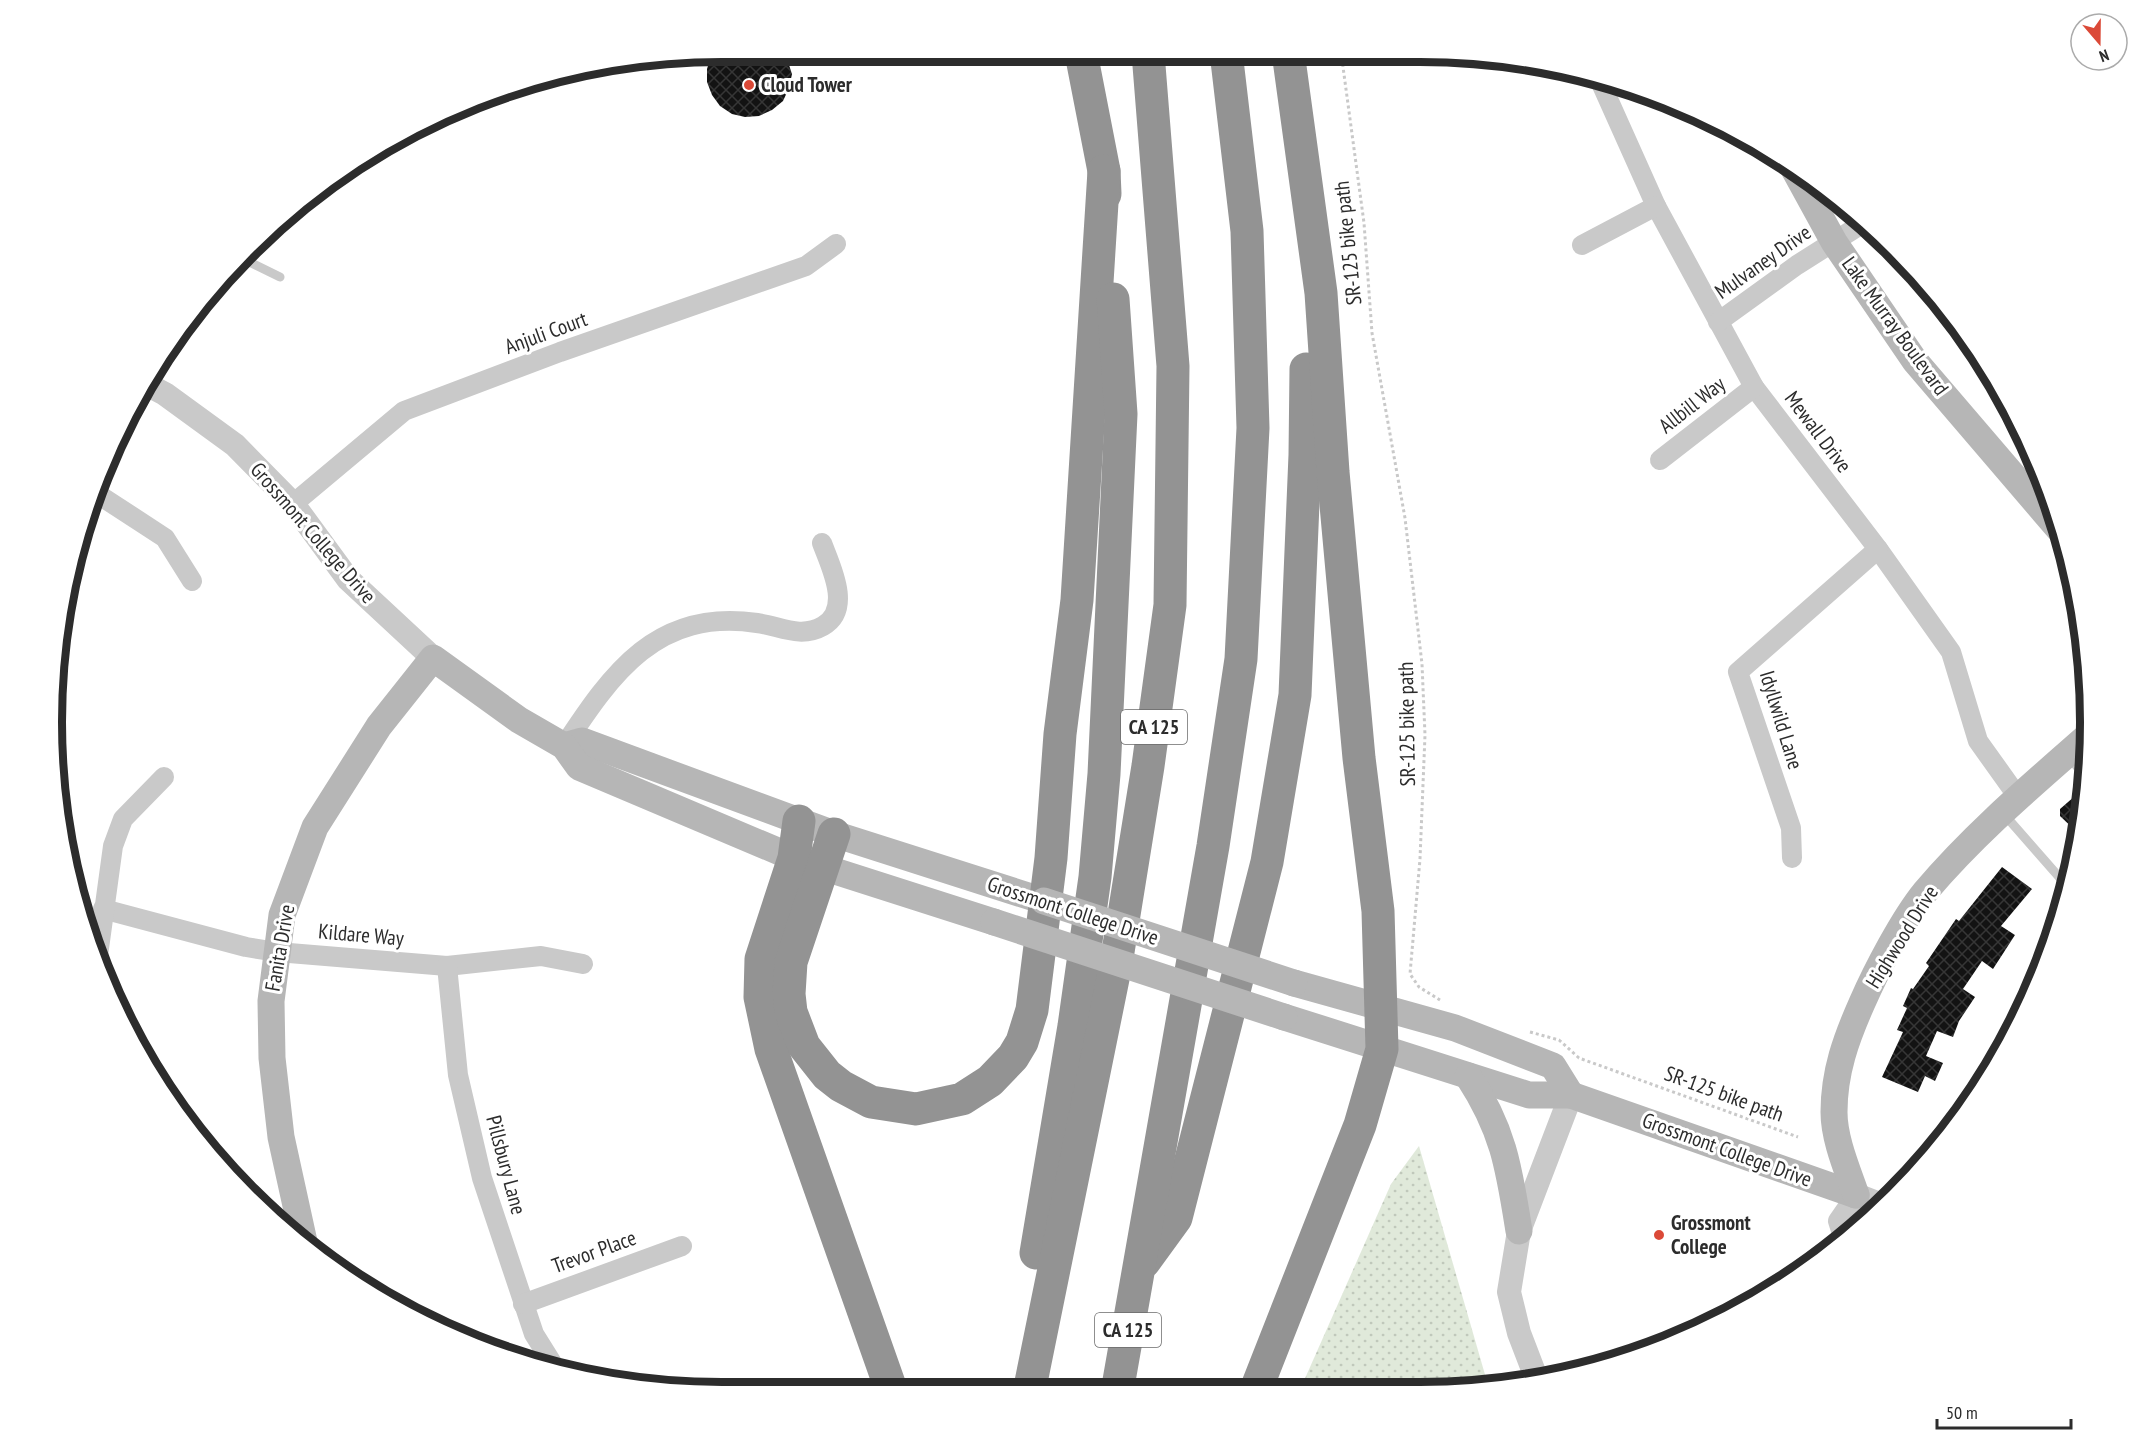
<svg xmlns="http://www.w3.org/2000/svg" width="2141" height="1443" viewBox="0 0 2141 1443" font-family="'PT Sans Narrow',sans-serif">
<defs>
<pattern id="grass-dots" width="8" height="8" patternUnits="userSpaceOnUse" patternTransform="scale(1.5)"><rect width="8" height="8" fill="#e0e9da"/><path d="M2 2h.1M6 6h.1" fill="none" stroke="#c0c8bb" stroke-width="1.8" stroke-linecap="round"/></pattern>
<pattern id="building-cross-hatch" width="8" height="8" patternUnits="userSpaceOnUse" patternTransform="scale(1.5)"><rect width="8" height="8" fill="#131313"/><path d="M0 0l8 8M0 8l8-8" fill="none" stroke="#363636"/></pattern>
</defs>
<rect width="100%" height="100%" fill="#fff"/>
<polygon fill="url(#grass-dots)" points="1419,1146 1488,1385 1419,1392 1299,1392 1391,1184"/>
<g fill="url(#building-cross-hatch)">
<polygon points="711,56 786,56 792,74 789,88 783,101 772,110 759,116 745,117 732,114 720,106 712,95 707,82 707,69"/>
<polygon points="2083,789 2081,818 2079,834 2060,816 2060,809"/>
<polygon points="2002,867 2032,889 2001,926 2015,935 1993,969 1982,961 1963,989 1975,997 1959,1021 1953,1037 1937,1031 1926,1056 1943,1063 1935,1081 1925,1076 1918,1092 1882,1077 1903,1032 1897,1030 1907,1008 1903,1006 1911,988 1913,989 1929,966 1926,963 1956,919 1959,921"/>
</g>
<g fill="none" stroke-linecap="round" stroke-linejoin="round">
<g stroke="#c9c9c9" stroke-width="3" stroke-dasharray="3 3" stroke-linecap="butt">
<polyline points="1341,52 1364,223 1372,333 1405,518 1422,664 1425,735 1420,859 1410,974 1419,987 1440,1000"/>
<polyline points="1530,1032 1559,1040 1579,1058 1798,1137"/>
</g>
<g stroke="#c9c9c9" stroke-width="9">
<polyline points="241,258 280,277"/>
<polyline points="2068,756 2085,776"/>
<polyline points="2003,813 2067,886"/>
<polyline points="2034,988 2040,973"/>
</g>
<g stroke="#c9c9c9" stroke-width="20">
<polyline points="1600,81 1656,206 1754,387 1878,549 1951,652 1978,741 2018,797"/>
<polyline points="1582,245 1656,206"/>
<polyline points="1718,322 1797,265 1865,222"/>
<polyline points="1660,460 1754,387"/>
<polyline points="93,491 165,538 192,581"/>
<polyline points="293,504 404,411 560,352 806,266 836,244"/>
<path d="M 564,746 C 612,673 657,608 757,623 C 780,626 800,639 823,626 C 853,609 830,565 822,543"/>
<polyline points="1792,858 1791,828 1738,672 1878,549"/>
<polyline points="103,909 246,947 277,952 447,966 541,956 583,964"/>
<polyline points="97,963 113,846 123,819 164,777"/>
<polyline points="447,966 458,1075 482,1178 534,1334 554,1366"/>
<polyline points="1843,1237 1838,1221 1856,1195 1864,1204"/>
<polyline points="523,1304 682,1246"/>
</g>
<g stroke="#c9c9c9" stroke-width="24">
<polyline points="148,385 165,394 235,445 293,504 348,579 433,658"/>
<polyline points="1856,1195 1882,1205"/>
<polyline points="1537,1380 1519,1333 1509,1292 1519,1231 1571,1095"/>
</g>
<g stroke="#b6b6b6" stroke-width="27">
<polyline points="1794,169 1834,242 1915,361 2058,528"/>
<polyline points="564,746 582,741 834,834 1044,901"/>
<polyline points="1294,983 1455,1028 1553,1066 1571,1095"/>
<polyline points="1284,1017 1529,1095 1571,1095 1856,1195"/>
<path d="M 1468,1076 C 1504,1131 1509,1168 1519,1231"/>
<path d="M 1856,1195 C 1847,1169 1834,1139 1834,1112 C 1834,1072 1846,1039 1862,1003 C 1876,971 1903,919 1925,892 C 1974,834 2032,785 2089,735"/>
<polyline points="304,1242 281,1137 272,1058 271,1001 282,915 315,827 379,726 433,658 519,720 564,746 579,767 794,858 994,922"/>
</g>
<g stroke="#939393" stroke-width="33">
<polyline points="1081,53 1104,171 1105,194"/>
<polyline points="799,821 794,858 761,959 760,997 771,1049 892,1392"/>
<polyline points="834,834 791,962 789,994 791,1012 804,1046 827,1075 841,1086 871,1102 916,1109 962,1099 990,1081 1013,1057 1022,1042 1032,1010 1051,858 1060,734 1077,600 1104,171"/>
<polyline points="1036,1253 1074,1026 1095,877 1104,774 1121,414 1113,299"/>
<polyline points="1144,1262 1176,1218 1267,862 1295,695 1305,455 1306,369"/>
<polyline points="1029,1392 1116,964 1148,766 1170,605 1173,366 1148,53"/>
<polyline points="1117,1392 1213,846 1241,659 1253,428 1247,231 1226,52"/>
<polyline points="1255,1392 1360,1125 1382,1049 1378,911 1359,758 1333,472 1321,293 1288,52"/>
</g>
<g stroke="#b6b6b6" stroke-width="27">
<polyline points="1044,901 1294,983"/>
<polyline points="994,922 1284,1017"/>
</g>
</g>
<g fill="#db4937" stroke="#fff" stroke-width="2">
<circle cx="749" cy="85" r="6"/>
<circle cx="1659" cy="1235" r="6"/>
</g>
<g text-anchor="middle" stroke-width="6" stroke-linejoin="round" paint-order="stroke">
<g fill="#fff" stroke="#6b6b6b" stroke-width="1.5">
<rect x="1121" y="710" width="66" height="34" rx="4.5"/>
<rect x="1095" y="1313" width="66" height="34" rx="4.5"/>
</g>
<g font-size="20" font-weight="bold" fill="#2c2c2c">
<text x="1154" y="734">CA 125</text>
<text x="1128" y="1337">CA 125</text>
</g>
<g font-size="21" font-weight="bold" fill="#2c2c2c" stroke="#fff" text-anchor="start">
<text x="761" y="92">Cloud Tower</text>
<text x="1671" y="1230">Grossmont<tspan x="1671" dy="24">College</tspan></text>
</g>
<g font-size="21" fill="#2c2c2c" stroke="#fff">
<text transform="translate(1348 243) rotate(-96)" y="7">SR-125 bike path</text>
<text transform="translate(1763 262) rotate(-35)" y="7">Mulvaney Drive</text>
<text transform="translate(1895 326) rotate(54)" y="7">Lake Murray Boulevard</text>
<text transform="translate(546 333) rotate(-20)" y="7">Anjuli Court</text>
<text transform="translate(1692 405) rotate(-38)" y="7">Allbill Way</text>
<text transform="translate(1818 432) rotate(53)" y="7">Mewall Drive</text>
<text transform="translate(313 533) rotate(49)" y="7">Grossmont College Drive</text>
<text transform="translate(1781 720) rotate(73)" y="7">Idyllwild Lane</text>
<text transform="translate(1407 724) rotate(-91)" y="7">SR-125 bike path</text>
<text transform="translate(1073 911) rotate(18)" y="7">Grossmont College Drive</text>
<text transform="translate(361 935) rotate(5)" y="7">Kildare Way</text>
<text transform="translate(1902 937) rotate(-58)" y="7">Highwood Drive</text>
<text transform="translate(280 948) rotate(-80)" y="7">Fanita Drive</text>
<text transform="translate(1724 1094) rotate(20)" y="7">SR-125 bike path</text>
<text transform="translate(1727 1150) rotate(20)" y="7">Grossmont College Drive</text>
<text transform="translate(506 1165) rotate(75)" y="7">Pillsbury Lane</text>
<text transform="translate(594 1252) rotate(-20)" y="7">Trevor Place</text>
</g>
</g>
<path d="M0 0H2141V1443H0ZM722 62H1420A660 660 0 0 1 2080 722V722A660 660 0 0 1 1420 1382H722A660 660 0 0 1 62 722V722A660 660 0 0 1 722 62Z" fill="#fff" fill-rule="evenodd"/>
<path fill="none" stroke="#2c2c2c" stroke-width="8" d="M722 62H1420A660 660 0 0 1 2080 722V722A660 660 0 0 1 1420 1382H722A660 660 0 0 1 62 722V722A660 660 0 0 1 722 62Z"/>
<g transform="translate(2099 42) rotate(160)"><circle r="28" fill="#ffffff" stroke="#ababab" stroke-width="1.5"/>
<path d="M0-4.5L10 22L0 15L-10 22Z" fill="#db4937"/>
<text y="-9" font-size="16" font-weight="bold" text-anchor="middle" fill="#2c2c2c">N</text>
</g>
<path d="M1937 1419v9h134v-9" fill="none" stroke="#2c2c2c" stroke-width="3"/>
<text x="1946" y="1419" font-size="18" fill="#2c2c2c" stroke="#ffffff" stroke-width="4.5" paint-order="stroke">50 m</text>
</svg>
